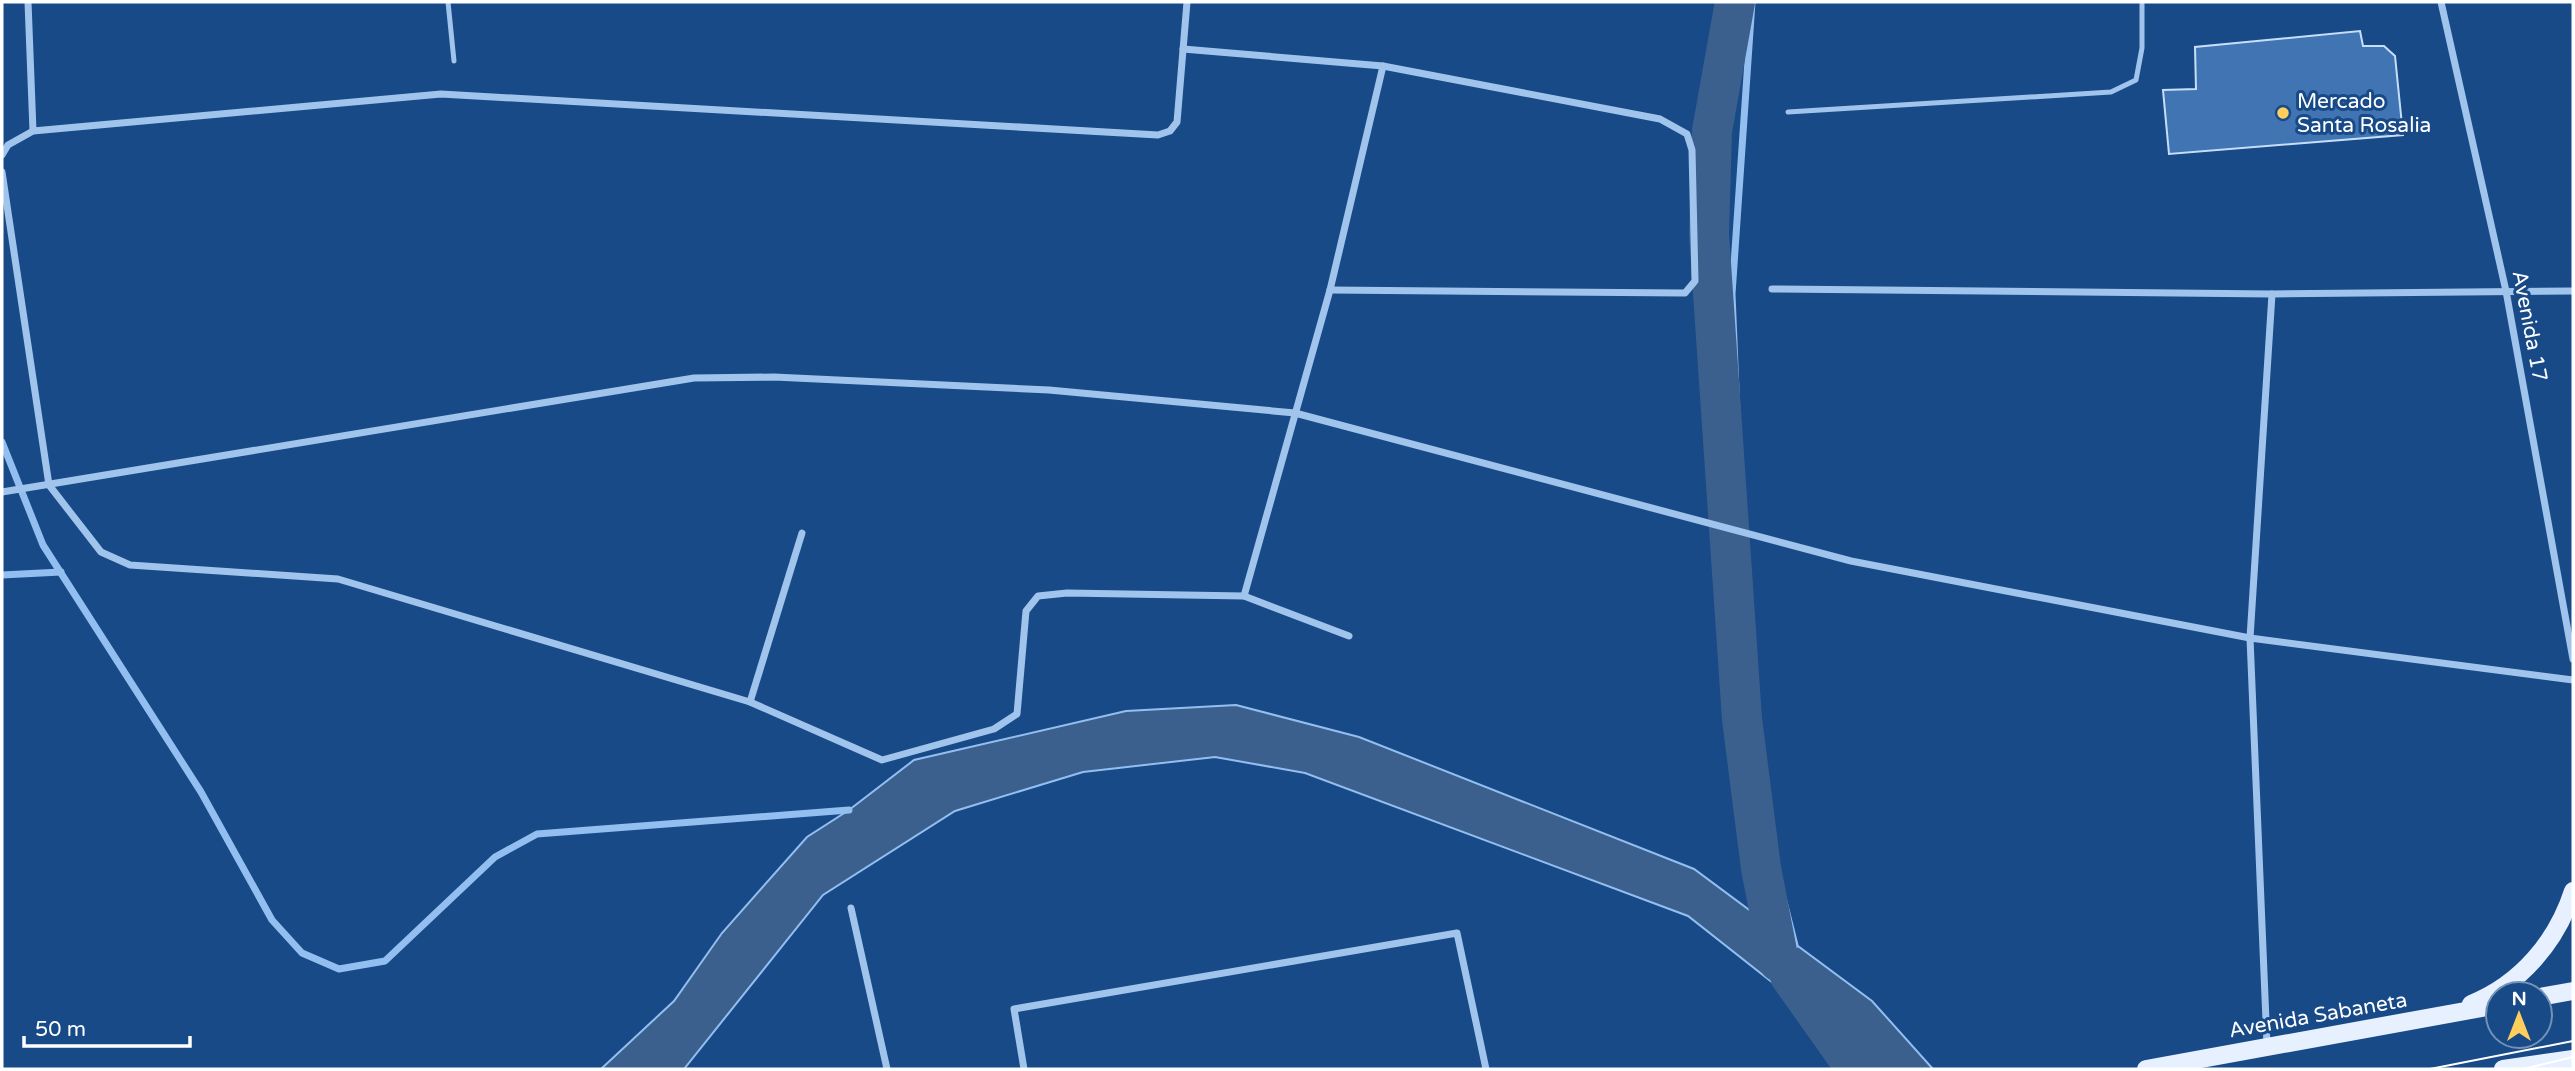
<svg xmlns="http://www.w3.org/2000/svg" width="2575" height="1071" viewBox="0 0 2575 1071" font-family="'Varela Round',sans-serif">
<rect width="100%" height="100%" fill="#184a88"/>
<polygon fill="#3c608e" stroke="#93bff0" stroke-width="2" points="1236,705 1359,737 1694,869 1872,1001 1933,1069 1851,1069 1843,1038 1688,916 1305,773 1215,757 1083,772 955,811 823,895 684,1069 601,1069 674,1001 722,933 807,837 849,810 914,760 1126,711"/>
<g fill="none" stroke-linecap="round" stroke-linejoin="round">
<g stroke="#93bff0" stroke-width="7">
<polyline points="1752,2 1732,294 1742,534 1763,819 1795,945"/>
<polyline points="2,442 43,545 201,792 272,920 302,953 339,969 385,961 495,857 537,834 849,810"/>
<polyline points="2,575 61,572"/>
</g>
<g stroke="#3c608e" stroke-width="40">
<polyline points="1735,2 1712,131 1709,234 1742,719 1761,868 1779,962"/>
<polyline points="1790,976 1856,1069"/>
</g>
</g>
<polygon fill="#4174b2" stroke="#c6defa" stroke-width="2" points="2360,31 2363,46 2384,46 2395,56 2403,135 2169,154 2163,90 2196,89 2195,47"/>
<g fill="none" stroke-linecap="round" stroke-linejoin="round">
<g stroke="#a1c4ed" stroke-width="5">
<polyline points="448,2 454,61"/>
<polyline points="1788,112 2111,92 2136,80 2142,48 2142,2"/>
</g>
<g stroke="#a1c4ed" stroke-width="7">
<polyline points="28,2 33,131"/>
<polyline points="2441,2 2506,291 2573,659"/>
<polyline points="1183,49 1383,66 1660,119 1687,134 1692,150 1695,281 1685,293 1330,290"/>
<polyline points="2,155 8,145 33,131 441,94 1158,135 1170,131 1177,122 1187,2"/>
<polyline points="2,172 49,485 101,552 130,565 338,579 750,702 882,760 994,729 1017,714 1026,611 1038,596 1067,593 1244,596 1330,290 1383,66"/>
<polyline points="1772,289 2272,294"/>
<polyline points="2,492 694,378 774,377 1049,390 1295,413 1851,561 2250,638 2573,680"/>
<polyline points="1244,596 1349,636"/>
<polyline points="750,702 802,533"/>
<polyline points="851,908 887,1069"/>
<polyline points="2267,1045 2250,638 2272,294 2573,291"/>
<polyline points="1024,1069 1014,1009 1457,933 1486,1069"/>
</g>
<g stroke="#e7f0ff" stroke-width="18">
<polyline points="2540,997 2573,991"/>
<path d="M 2471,1004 C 2521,984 2557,941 2573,891"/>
<polyline points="2146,1069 2498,1005"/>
<polyline points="2503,1069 2573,1059"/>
</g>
<g stroke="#fff" stroke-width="2">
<polyline points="2430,1069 2573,1041"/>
<polyline points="2523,1069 2573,1057"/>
</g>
</g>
<circle fill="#ffcf5d" stroke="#184a88" stroke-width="2.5" cx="2283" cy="113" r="7"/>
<g text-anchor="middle" stroke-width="6" stroke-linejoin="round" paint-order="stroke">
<g font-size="21" fill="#fff" stroke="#184a88" text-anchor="start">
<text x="2297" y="108">Mercado<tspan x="2297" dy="24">Santa Rosalia</tspan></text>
</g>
<g font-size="21" fill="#fff" stroke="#184a88">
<text transform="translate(2530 326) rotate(79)" y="7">Avenida 17</text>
<text transform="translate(2318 1015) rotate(-10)" y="7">Avenida Sabaneta</text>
</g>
</g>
<rect width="2575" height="1071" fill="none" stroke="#ffffff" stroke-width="7"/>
<g transform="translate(2519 1015)"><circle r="33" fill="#184a88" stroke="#7492b8" stroke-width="2"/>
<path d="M0-5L12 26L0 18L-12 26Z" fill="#ffcf5d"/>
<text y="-10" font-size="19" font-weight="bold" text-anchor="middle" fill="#ffffff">N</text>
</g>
<path d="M24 1036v10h166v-10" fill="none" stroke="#ffffff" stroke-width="3.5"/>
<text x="35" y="1036" font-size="21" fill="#ffffff" stroke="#184a88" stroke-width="5" paint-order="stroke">50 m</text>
</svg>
